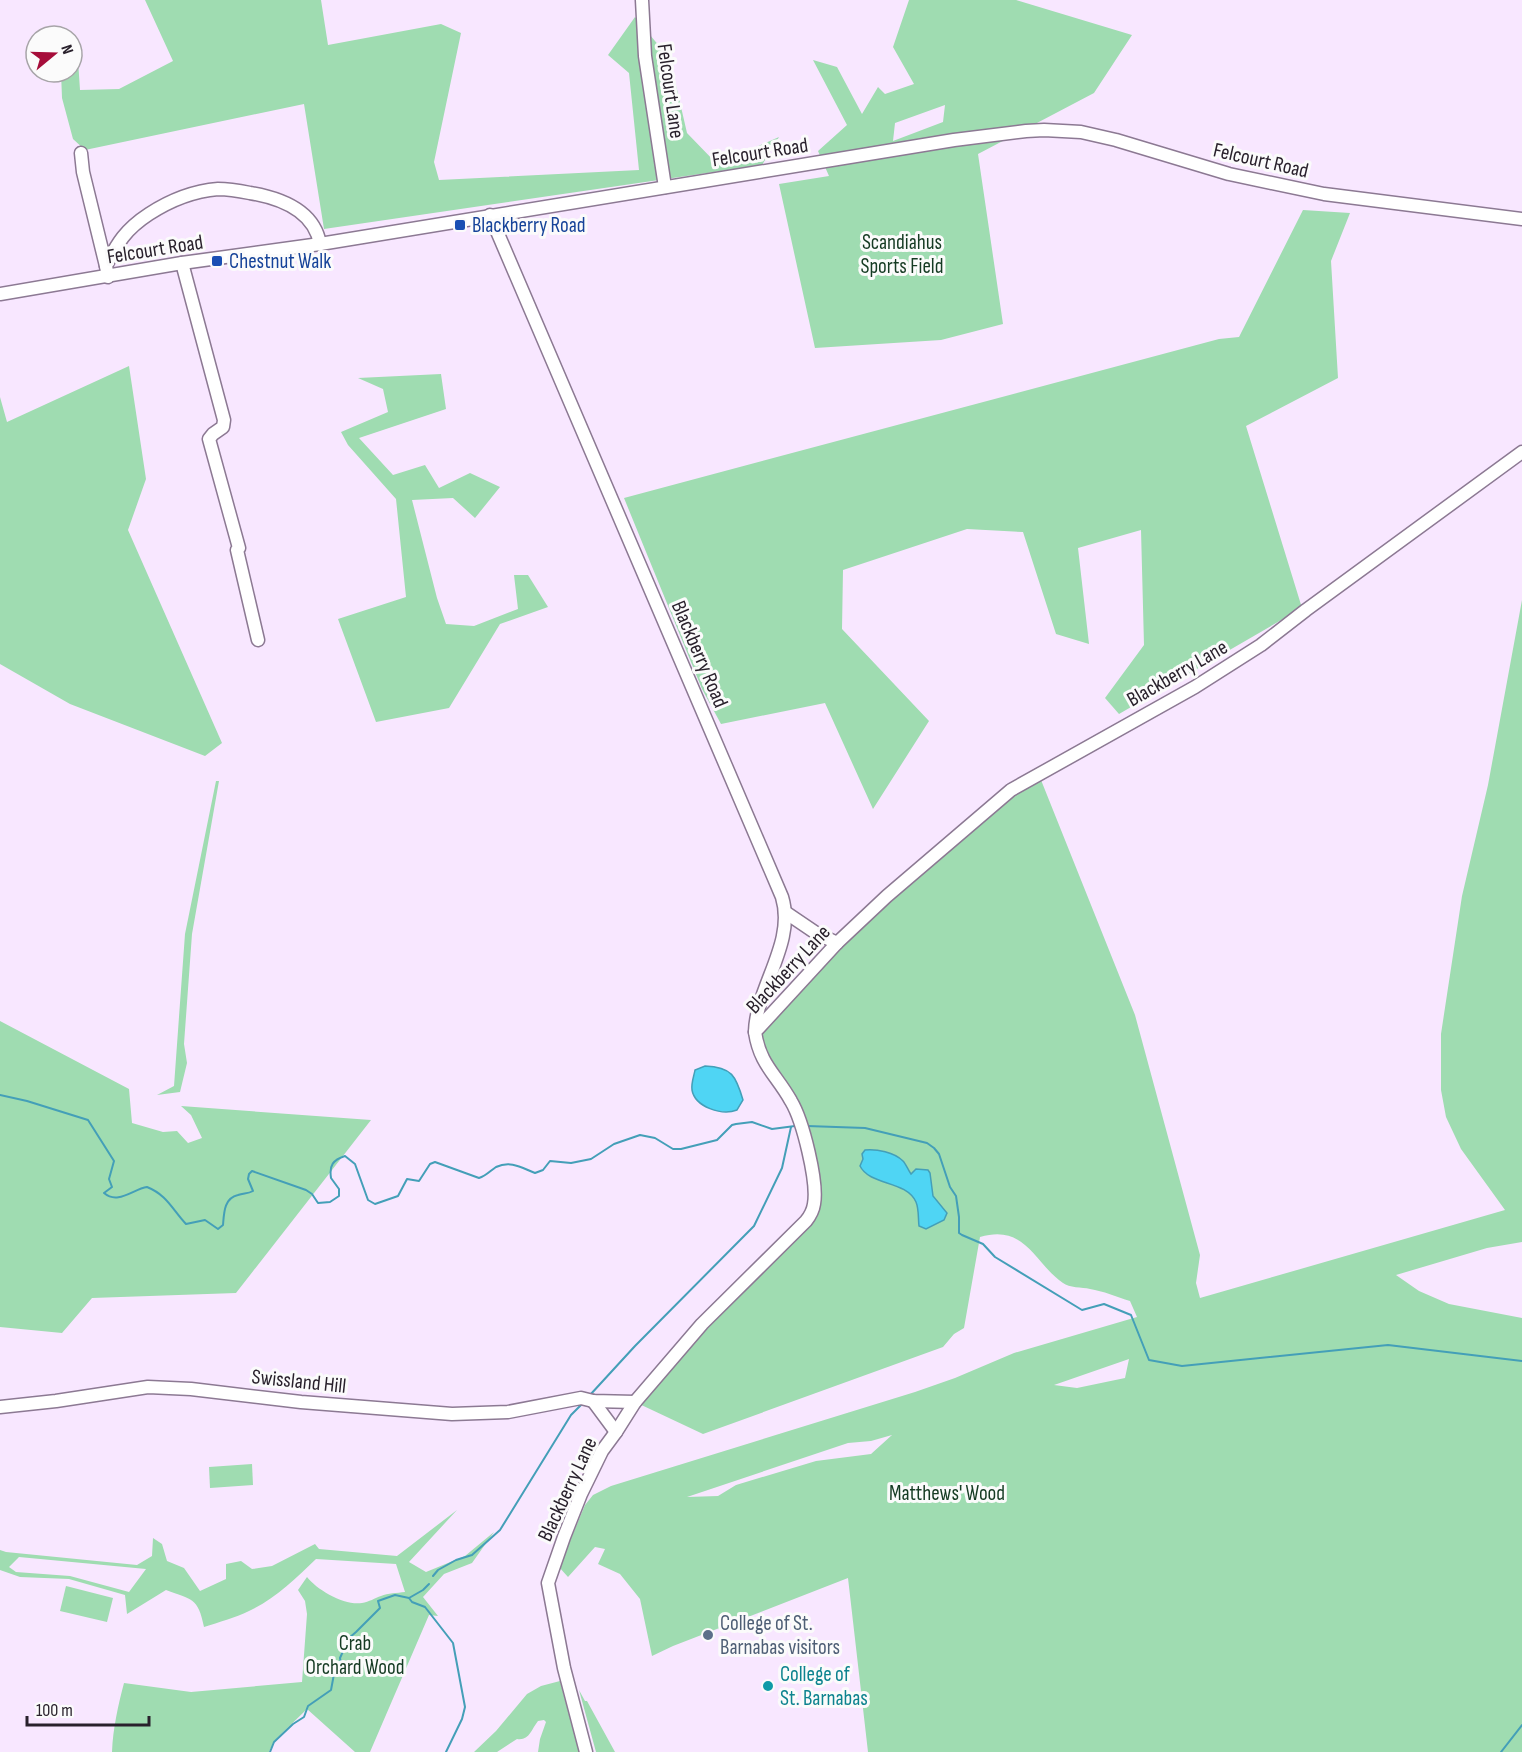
<svg xmlns="http://www.w3.org/2000/svg" width="1522" height="1752" viewBox="0 0 1522 1752" font-family="'Sofia Sans Condensed',sans-serif">
<rect width="100%" height="100%" fill="#f8e7ff"/>
<g fill="#9fdcb1" fill-rule="evenodd">
<polygon points="145,0 321,0 328,45 441,24 461,33 434,162 439,180 639,170 629,73 608,55 635,17 670,59 687,133 717,164 779,137 762,165 324,229 304,104 85,150 73,139 62,98 61,72 72,72 72,45 77,45 80,90 119,89 173,61"/>
<path d="M 909,0 L 1016,0 L 1132,35 L 1094,93 L 978,154 L 1003,324 L 941,340 L 815,348 L 779,184 L 829,176 L 818,151 L 847,125 L 813,60 L 837,67 L 862,114 L 878,87 L 885,94 L 914,84 L 893,47 ZM 945,105 L 943,122 L 893,141 L 895,123 Z"/>
<polygon points="1303,210 1350,213 1331,261 1338,378 1246,426 1302,608 1119,714 1105,698 1144,645 1141,530 1078,548 1089,644 1056,634 1023,532 967,529 843,570 842,629 929,721 873,809 825,703 721,724 702,689 624,498 1219,339 1239,337"/>
<polygon points="129,366 146,479 128,530 222,743 205,756 70,704 0,664 0,397 7,422"/>
<polygon points="441,374 446,409 359,438 393,475 425,465 439,488 470,473 500,487 475,518 453,498 412,500 437,598 446,624 474,626 518,609 514,575 528,575 548,607 500,624 449,708 376,722 338,619 406,597 396,499 348,445 341,432 388,412 383,389 358,378"/>
<path d="M 1522,600 L 1522,1242 L 1487,1248 L 1396,1275 L 1419,1291 L 1449,1304 L 1522,1318 L 1522,1752 L 868,1752 L 848,1578 L 673,1646 L 652,1656 L 640,1599 L 620,1574 L 598,1564 L 605,1549 L 595,1547 L 568,1577 L 559,1567 L 585,1505 L 593,1495 L 611,1486 L 915,1392 L 955,1378 L 1014,1353 L 1137,1317 L 1130,1301 C 1117,1297 1103,1291 1090,1289 C 1082,1287 1069,1288 1063,1283 C 1033,1262 1026,1224 980,1237 L 964,1328 L 954,1334 L 943,1347 L 703,1434 L 635,1402 L 810,1214 L 807,1145 L 755,1032 L 867,914 L 1039,775 L 1135,1015 L 1200,1255 L 1196,1283 L 1200,1298 L 1505,1210 L 1461,1149 L 1446,1117 L 1441,1090 L 1441,1034 L 1462,896 L 1488,785 ZM 1129,1359 L 1125,1378 L 1077,1388 L 1054,1385 ZM 892,1435 L 871,1454 L 816,1461 L 736,1485 L 718,1496 L 687,1497 L 848,1443 L 871,1441 Z"/>
<polygon points="216,781 219,781 192,934 184,1044 187,1063 180,1092 157,1095 174,1086 185,934"/>
<polygon points="0,1021 129,1089 132,1123 163,1132 177,1131 188,1143 202,1138 191,1115 181,1106 371,1120 236,1293 92,1298 62,1333 0,1327"/>
<polygon points="252,1464 253,1485 210,1488 209,1467"/>
<path d="M 457,1510 L 409,1562 L 426,1572 L 465,1556 L 494,1532 L 472,1563 L 444,1574 L 423,1597 L 438,1616 L 429,1615 L 370,1752 L 355,1752 L 307,1709 L 274,1741 L 269,1752 L 112,1752 C 113,1728 118,1706 124,1683 L 191,1692 L 302,1682 L 307,1614 L 305,1601 L 298,1590 L 307,1577 C 317,1590 345,1606 362,1603 C 369,1602 375,1598 381,1596 C 388,1593 397,1593 405,1592 L 396,1564 L 316,1559 C 295,1579 275,1599 249,1611 C 235,1618 219,1622 204,1627 C 198,1597 192,1600 166,1590 L 127,1614 L 125,1595 L 69,1579 L 20,1577 L 0,1570 L 0,1550 L 6,1552 L 137,1565 L 152,1556 L 153,1538 L 162,1544 L 167,1561 L 184,1568 L 200,1591 L 226,1579 L 226,1564 L 241,1561 L 252,1569 L 272,1566 L 315,1544 L 319,1549 L 397,1556 ZM 19,1557 L 146,1569 L 129,1592 L 70,1576 L 16,1572 L 9,1567 Z"/>
<polygon points="66,1586 113,1598 107,1622 60,1611"/>
<path d="M 560,1681 L 579,1752 L 538,1752 L 540,1739 L 546,1722 L 544,1720 L 538,1721 C 531,1730 529,1741 517,1739 L 497,1752 L 474,1752 L 496,1731 L 527,1694 L 541,1686 Z"/>
<polygon points="579,1690 585,1701 587,1701 615,1752 596,1752"/>
</g>
<g fill="#4fd5f4" stroke="#449fb8" stroke-width="1.5">
<path d="M 705,1066 C 732,1067 736,1076 743,1100 L 737,1110 C 722,1116 695,1107 692,1090 C 691,1083 694,1076 695,1070 Z"/>
<path d="M 865,1150 C 877,1149 894,1152 903,1161 C 906,1164 908,1170 911,1174 L 916,1169 L 928,1170 L 930,1173 L 933,1196 L 947,1213 L 944,1220 L 926,1229 L 919,1226 C 918,1218 919,1209 916,1202 C 906,1180 870,1186 860,1166 L 863,1159 L 862,1154 Z"/>
</g>
<g fill="none" stroke-linecap="round" stroke-linejoin="round">
<g stroke="#449fb8" stroke-width="2">
<path d="M 0,1095 L 27,1101 L 88,1120 L 114,1161 L 109,1179 L 112,1187 L 104,1193 C 118,1205 133,1189 147,1187 C 167,1195 172,1209 186,1224 L 205,1220 L 218,1229 L 223,1225 C 224,1213 224,1198 238,1195 C 244,1193 248,1194 253,1191 L 248,1179 L 249,1174 L 252,1171 L 306,1190 L 312,1194 L 318,1203 L 330,1202 L 339,1196 L 339,1189 L 331,1178 C 329,1165 333,1160 345,1156 L 355,1164 L 368,1200 L 375,1204 L 398,1196 L 407,1179 L 419,1181 L 430,1164 L 435,1162 L 479,1178 C 486,1176 490,1171 496,1167 C 511,1160 522,1168 535,1173 L 543,1170 L 550,1161 L 571,1163 L 591,1159 L 614,1144 L 640,1135 L 655,1138 L 673,1149 L 681,1149 L 717,1140 L 732,1125 L 736,1124 L 752,1122 L 772,1129 L 795,1126"/>
<polyline points="807,1126 865,1128 927,1143 934,1148 939,1154 950,1187 956,1196 959,1217 959,1233 962,1235 983,1244 995,1257 1082,1310 1104,1304 1131,1315 1149,1360 1182,1366 1388,1345 1522,1361"/>
<polyline points="590,1395 635,1346 754,1226 782,1168 791,1127"/>
<polyline points="433,1576 438,1570 456,1560 472,1555 500,1530 571,1415 582,1404"/>
<polyline points="409,1598 423,1590 429,1584"/>
<polyline points="270,1752 274,1742 293,1724 304,1717 308,1706 331,1690 334,1674 342,1670 340,1658 349,1638 356,1632 380,1608 378,1601 395,1595 409,1598 412,1602 425,1607 453,1643 465,1707 462,1719 446,1752"/>
<polyline points="1501,1752 1522,1725"/>
</g>
<g stroke="#8c7993" stroke-width="15">
<g id="minor">
<polyline points="642,0 645,56 665,187"/>
<polyline points="81,153 83,172 106,266"/>
<path d="M 490,215 L 782,897 C 796,943 756,987 755,1032"/>
<polyline points="182,263 224,420 223,427 213,434 209,439 239,548 237,550 258,640"/>
<path d="M 108,277 L 106,266 C 117,243 126,229 149,214 C 169,201 194,191 218,189 C 229,189 240,191 250,193 C 280,198 314,210 320,244"/>
<polyline points="0,294 182,263 320,244 954,140 1026,131 1044,130 1081,132 1116,140 1229,174 1324,194 1522,219"/>
<polyline points="785,912 816,933 837,943"/>
<polyline points="593,1401 616,1432"/>
<polyline points="0,1407 56,1401 148,1387 191,1389 301,1402 452,1414 508,1412 581,1398 593,1401 635,1402"/>
<path d="M 586,1752 L 564,1668 L 548,1583 L 564,1537 L 581,1494 L 602,1451 L 616,1432 L 635,1402 L 702,1324 L 806,1221 C 810,1216 813,1211 814,1204 C 818,1182 803,1121 791,1101 C 776,1074 760,1065 755,1032 L 837,943 L 887,896 L 1011,790 L 1195,687 L 1261,645 L 1306,610 L 1522,452"/>
</g>
</g>
<use href="#minor" stroke="#fff" stroke-width="12"/>
</g>
<g fill="#1a4fb4" stroke="#fbfbfb" stroke-width="2">
<rect x="454" y="219" width="12" height="12" rx="3"/>
<rect x="211" y="255" width="12" height="12" rx="3"/>
</g>
<circle fill="#5c6f8a" stroke="#fbfbfb" stroke-width="2" cx="708" cy="1635" r="6"/>
<circle fill="#0f9aa8" stroke="#fbfbfb" stroke-width="2" cx="768" cy="1686" r="6"/>
<g text-anchor="middle" stroke-width="6" stroke-linejoin="round" paint-order="stroke">
<g font-size="21" fill="#29212c" stroke="#fbfbfb">
<text transform="translate(671 91) rotate(82)" y="7">Felcourt Lane</text>
<text transform="translate(760 152) rotate(-9)" y="7">Felcourt Road</text>
<text transform="translate(1261 160) rotate(13)" y="7">Felcourt Road</text>
<text transform="translate(155 249) rotate(-9)" y="7">Felcourt Road</text>
<text transform="translate(700 654) rotate(67)" y="7">Blackberry Road</text>
<text transform="translate(1177 673) rotate(-30)" y="7">Blackberry Lane</text>
<text transform="translate(788 969) rotate(-47)" y="7">Blackberry Lane</text>
<text transform="translate(299 1381) rotate(6)" y="7">Swissland Hill</text>
<text transform="translate(567 1489) rotate(-65)" y="7">Blackberry Lane</text>
</g>
<g font-size="21" fill="#164399" stroke="#fbfbfb" text-anchor="start">
<text x="472" y="232">Blackberry Road</text>
<text x="229" y="268">Chestnut Walk</text>
</g>
<g font-size="21" fill="#153b23" stroke="#fbfbfb">
<text x="902" y="249">Scandiahus<tspan x="902" dy="24">Sports Field</tspan></text>
<text x="947" y="1500">Matthews' Wood</text>
<text x="355" y="1650">Crab<tspan x="355" dy="24">Orchard Wood</tspan></text>
</g>
<g font-size="21" fill="#4e5e75" stroke="#fbfbfb" text-anchor="start">
<text x="720" y="1630">College of St.<tspan x="720" dy="24">Barnabas visitors</tspan></text>
</g>
<g font-size="21" fill="#0d838f" stroke="#fbfbfb" text-anchor="start">
<text x="780" y="1681">College of<tspan x="780" dy="24">St. Barnabas</tspan></text>
</g>
</g>
<g transform="translate(54 54) rotate(71)"><circle r="28" fill="#fbfbfb" stroke="#a7a4a8" stroke-width="1.5"/>
<path d="M0-4.5L10 22L0 15L-10 22Z" fill="#a60d3a"/>
<text y="-9" font-size="16" font-weight="bold" text-anchor="middle" fill="#29212c">N</text>
</g>
<path d="M27 1716v9h122v-9" fill="none" stroke="#29212c" stroke-width="3"/>
<text x="36" y="1716" font-size="18" fill="#29212c" stroke="#fbfbfb" stroke-width="4.5" paint-order="stroke">100 m</text>
</svg>
